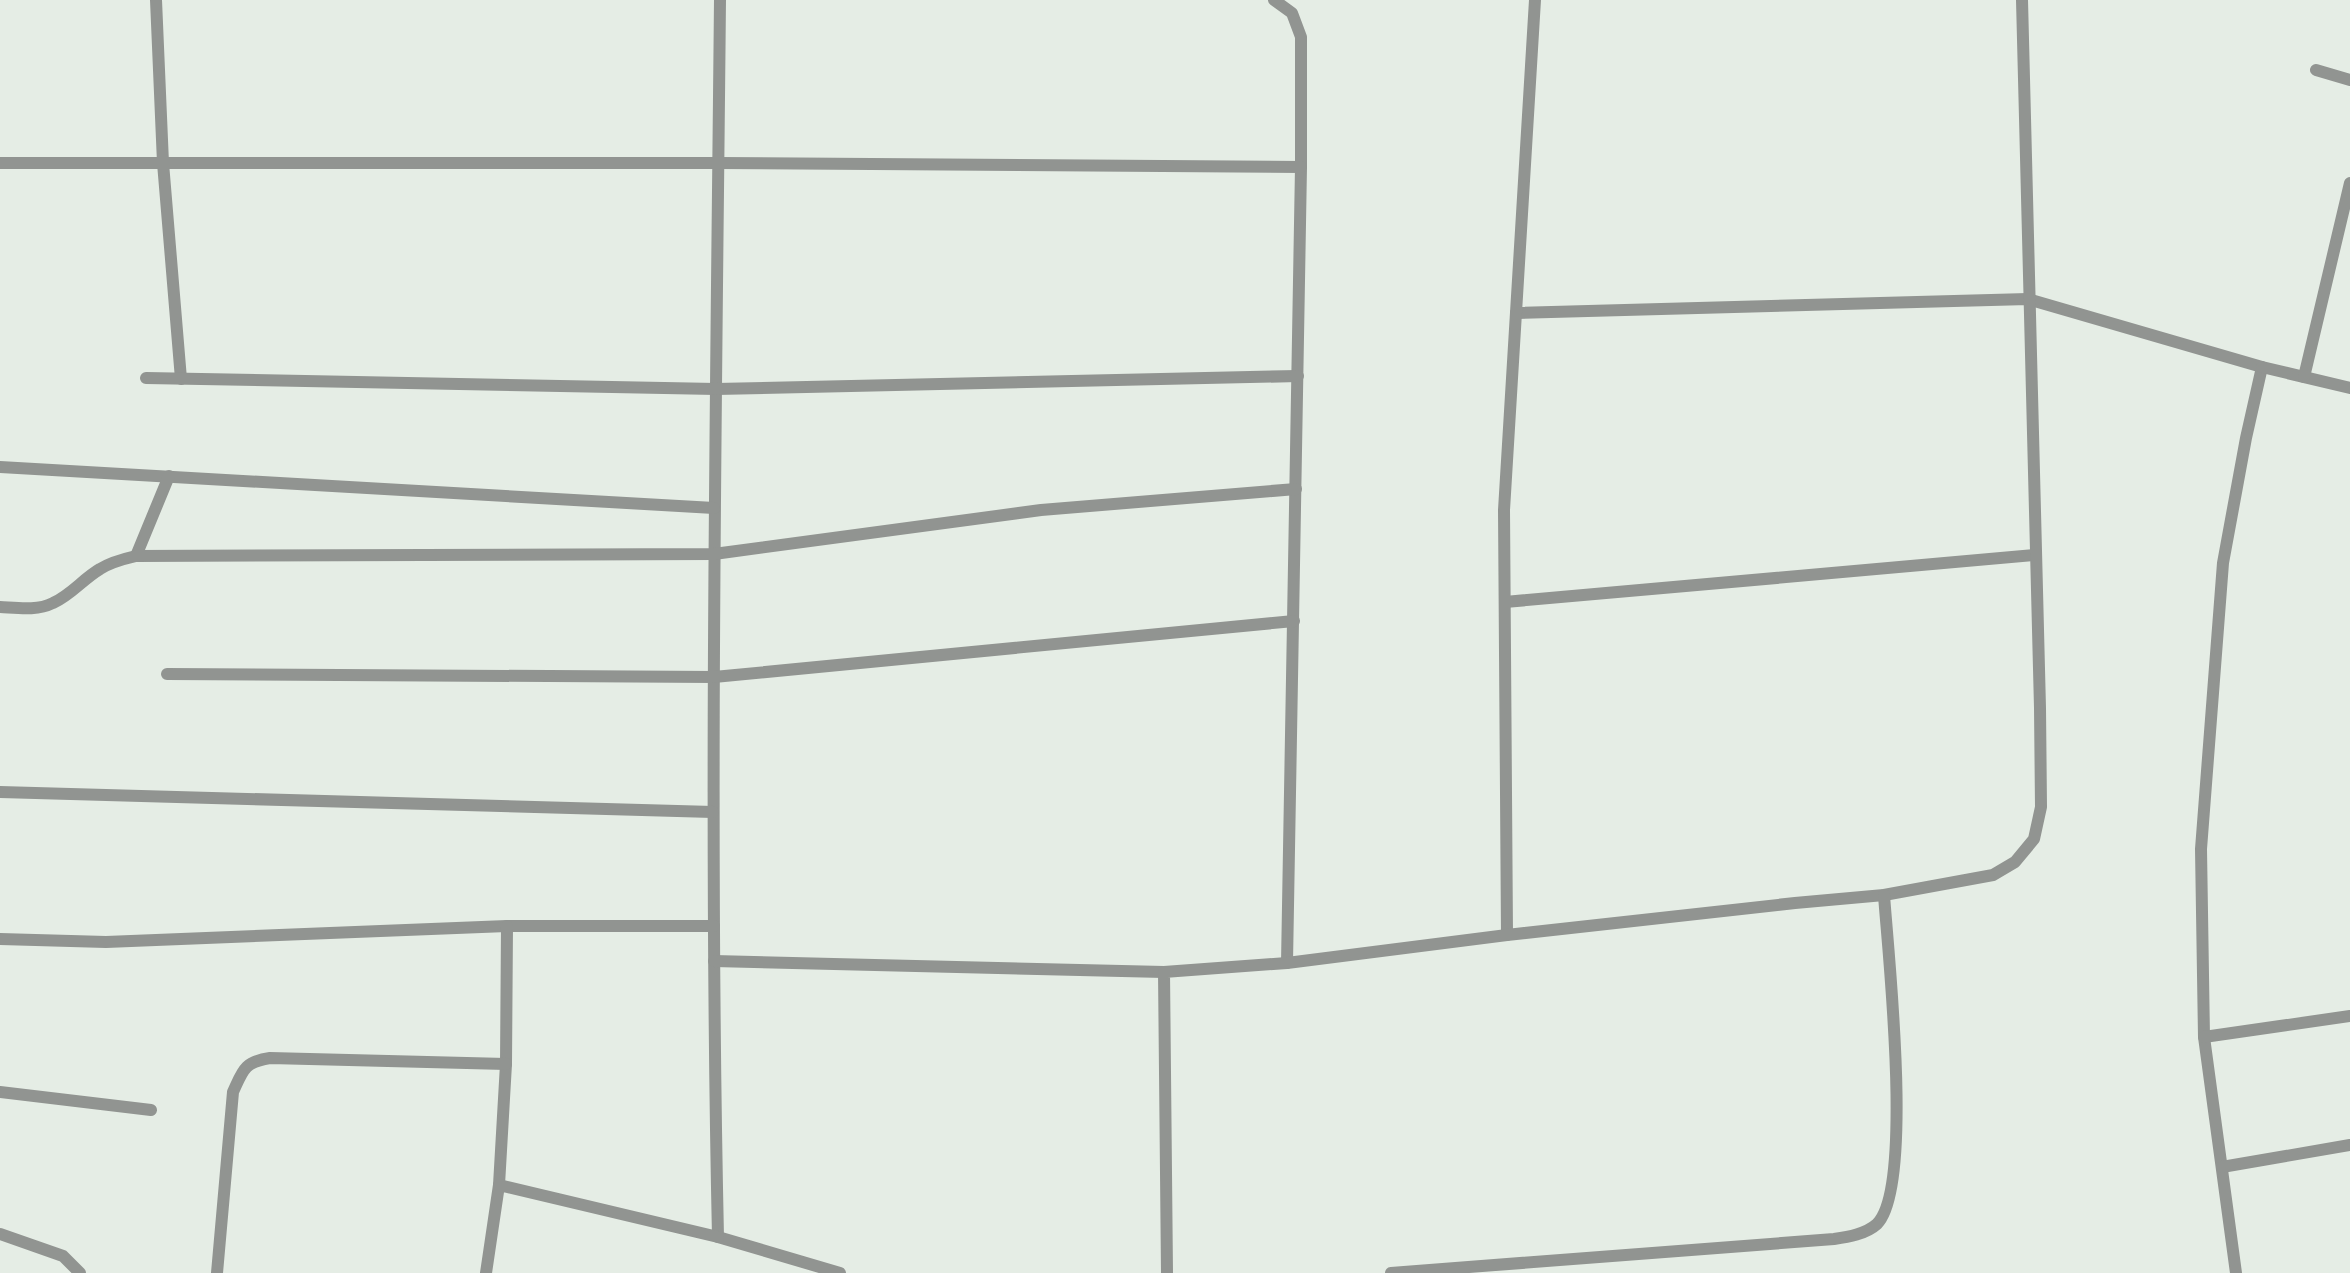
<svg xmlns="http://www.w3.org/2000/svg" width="2350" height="1273" viewBox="0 0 2350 1273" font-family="'PT Serif',serif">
<rect width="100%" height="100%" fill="#e5ede5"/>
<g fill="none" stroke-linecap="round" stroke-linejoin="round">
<g stroke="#919491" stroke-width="12">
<polyline points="156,0 163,163 181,379"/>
<path d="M 720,0 C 716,412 709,825 718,1237 L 840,1273"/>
<polyline points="1274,0 1292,13 1301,37 1301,167 1287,963"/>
<polyline points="2316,70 2350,80"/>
<polyline points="0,163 718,163 1301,167"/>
<polyline points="1516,313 2028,299 2262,367 2246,438 2223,563 2201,849 2204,1037 2236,1273"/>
<polyline points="2262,367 2350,388"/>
<polyline points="2304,377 2350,183"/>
<polyline points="146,378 716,389 1298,376"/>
<polyline points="0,467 714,508"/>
<polyline points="136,556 169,476"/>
<polyline points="1505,602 2035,555"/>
<path d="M 0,607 C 18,608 37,611 53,603 C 71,595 83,579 100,569 C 111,562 123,559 136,556 L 714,554 L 1041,510 L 1296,489"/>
<polyline points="167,674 714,677 1294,621"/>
<polyline points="0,792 713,812"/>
<polyline points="1507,935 1504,510 1535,0"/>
<polyline points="0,939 106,942 507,926 714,926"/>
<polyline points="714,961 1164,972"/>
<polyline points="2204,1037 2350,1016"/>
<polyline points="0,1092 151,1110"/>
<polyline points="2222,1167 2350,1145"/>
<polyline points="499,1185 506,1064 507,926"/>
<polyline points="0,1234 63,1256 80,1273"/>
<path d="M 217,1273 L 233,1092 C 243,1070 244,1062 270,1058 L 506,1064"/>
<polyline points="486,1273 499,1185 718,1237"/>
<polyline points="1167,1273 1164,972 1287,963 1507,935 1795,903 1884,895 1993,875 2015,862 2034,839 2041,807 2040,708 2022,0"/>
<path d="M 1391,1273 L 1834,1239 C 1848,1237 1866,1234 1877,1224 C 1914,1187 1888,953 1884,895"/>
</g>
</g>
</svg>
